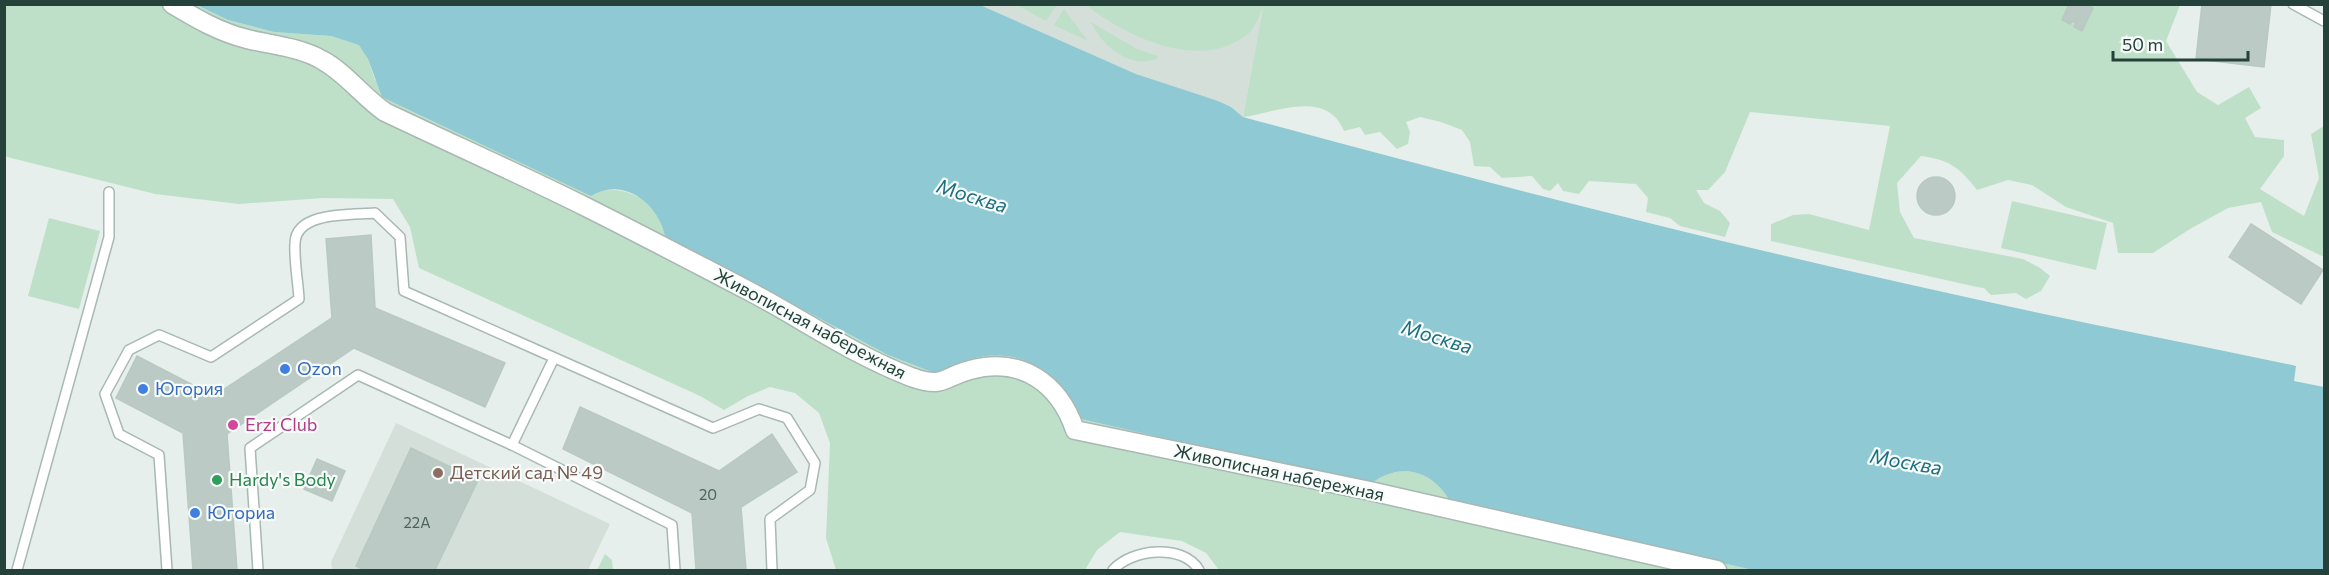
<svg xmlns="http://www.w3.org/2000/svg" width="2329" height="575" viewBox="0 0 2329 575" font-family="Commissioner,sans-serif">
<rect width="100%" height="100%" fill="#e6efeb"/>
<g fill="#d4dfda">
<polygon points="980,5 1264,5 1243,117 1231,107 1136,74"/>
<polygon points="396,423 610,524 588,570 332,570 331,562"/>
</g>
<g fill="#bfe0c8">
<path d="M 4,5 L 197,5 L 228,20 L 274,32 L 331,36 L 360,45 L 368,59 L 375,80 L 597,192 C 630,183 658,204 665,236 L 888,355 L 937,374 C 985,346 1026,348 1064,391 L 1368,485 C 1399,462 1431,468 1451,501 L 1753,570 L 1219,570 L 1206,553 L 1182,541 L 1120,532 L 1097,550 L 1085,570 L 836,570 L 826,538 L 830,443 L 819,413 L 795,393 L 770,387 L 748,396 L 724,410 L 700,396 L 419,268 L 410,227 L 393,199 L 323,198 L 239,204 L 155,194 L 7,157 L 4,152 Z"/>
<polygon points="1017,5 1057,5 1046,21"/>
<path d="M 1086,5 L 2180,5 L 2166,41 L 2197,92 L 2218,105 L 2249,87 L 2261,108 L 2245,118 L 2255,137 L 2284,140 L 2284,156 L 2260,189 L 2304,216 L 2319,178 L 2311,134 L 2324,126 L 2324,257 L 2272,232 L 2261,202 L 2228,208 L 2190,229 L 2153,253 L 2118,253 L 2113,223 L 2066,207 L 2032,185 L 2008,180 L 1977,190 C 1959,167 1950,160 1921,156 L 1897,183 L 1900,212 L 1914,238 L 2023,259 L 2040,268 L 2050,276 L 2041,291 L 2026,299 L 2016,293 L 1991,295 L 1984,288 L 1977,287 L 1771,241 L 1771,224 L 1793,215 L 1809,214 L 1869,230 L 1890,126 L 1750,112 L 1725,172 L 1708,190 L 1696,190 L 1704,203 L 1720,211 L 1730,223 L 1725,237 L 1680,226 L 1670,218 L 1646,212 L 1648,198 L 1636,184 L 1589,181 L 1579,194 L 1563,191 L 1558,183 L 1550,191 L 1543,189 L 1532,176 L 1502,178 L 1490,167 L 1474,166 L 1470,142 L 1462,130 L 1441,122 L 1420,117 L 1406,122 L 1410,132 L 1408,144 L 1397,149 L 1380,132 L 1365,135 L 1360,127 L 1344,131 C 1327,89 1277,112 1243,117 L 1263,8 C 1259,16 1256,25 1250,32 C 1204,74 1126,37 1086,5 Z"/>
<polygon points="1064,9 1088,41 1054,25"/>
<path d="M 1091,22 L 1137,49 L 1158,56 L 1157,59 C 1129,69 1102,46 1091,22 Z"/>
<polygon points="2012,201 2107,223 2096,270 2001,248"/>
<polygon points="49,218 100,231 79,309 28,296"/>
<polygon points="605,554 612,560 613,570 597,570"/>
</g>
<path fill="#8ec9d4" d="M 197,5 L 980,5 L 1136,74 L 1218,101 L 1231,107 L 1243,117 C 1504,188 1766,255 2030,311 C 2119,330 2208,347 2296,366 L 2294,381 L 2324,387 L 2324,570 L 1753,570 L 1450,501 C 1431,468 1398,462 1369,485 L 1077,418 C 1073,408 1069,397 1062,389 C 1028,346 980,348 937,374 L 888,355 L 665,236 C 658,203 623,176 591,196 L 382,97 L 368,59 L 359,45 L 331,36 L 274,32 L 228,20 Z"/>
<g fill="#bbcac4" stroke="#b8c9c2" stroke-width="1.5">
<polygon points="2069,4 2085,4 2093,8 2082,31 2074,27 2076,23 2072,21 2070,24 2062,20"/>
<polygon points="2202,4 2271,4 2264,67 2196,59"/>
<circle cx="1936" cy="196" r="19"/>
<polygon points="2251,224 2323,270 2301,304 2229,257"/>
<polygon points="371,235 375,308 505,363 485,407 354,348 227,434 237,570 193,570 183,433 116,398 137,356 214,396 332,318 326,239"/>
<polygon points="580,407 719,471 772,434 797,472 741,507 746,570 696,570 692,513 563,449"/>
<polygon points="411,448 478,480 435,570 365,570 356,566"/>
<polygon points="317,459 345,471 332,501 304,489"/>
</g>
<g fill="none" stroke-linecap="round" stroke-linejoin="round">
<g stroke="#a8b8b2" stroke-width="12">
<g id="lane">
<polyline points="2293,4 2324,21"/>
<polyline points="512,445 554,358"/>
<polyline points="17,570 109,237 109,192"/>
<path d="M 167,570 L 159,455 L 119,434 L 105,394 L 129,350 L 159,335 L 211,357 L 299,299 C 298,281 294,261 295,243 C 296,211 352,215 375,213 L 400,237 L 404,291 L 713,428 L 759,409 L 787,418 L 815,463 L 810,490 L 770,519 L 772,570"/>
<polyline points="258,570 250,448 358,375 512,445 672,525 675,570"/>
<path d="M 1113,570 C 1131,549 1183,543 1199,570"/>
</g>
</g>
<g stroke="#a8b8b2" stroke-width="21">
<path id="street" d="M 172,4 C 197,19 219,32 247,39 C 271,45 300,47 322,60 C 346,73 363,97 385,112 C 452,144 520,174 586,207 C 640,234 693,262 747,290 C 801,318 853,355 911,377 C 945,389 942,377 970,370 C 1021,356 1059,383 1075,430 L 1370,491 L 1717,570"/>
</g>
<use href="#lane" stroke="#fff" stroke-width="9"/>
<use href="#street" stroke="#fff" stroke-width="18"/>
</g>
<g fill="#3f7fe0" stroke="#f7fbf9" stroke-width="2">
<circle cx="285" cy="369" r="6"/>
<circle cx="143" cy="389" r="6"/>
<circle cx="195" cy="513" r="6"/>
</g>
<circle fill="#d1479c" stroke="#f7fbf9" stroke-width="2" cx="233" cy="425" r="6"/>
<circle fill="#8d6e63" stroke="#f7fbf9" stroke-width="2" cx="438" cy="473" r="6"/>
<circle fill="#2e9e5b" stroke="#f7fbf9" stroke-width="2" cx="217" cy="480" r="6"/>
<g text-anchor="middle" stroke-width="4.5" stroke-linejoin="round" paint-order="stroke">
<g font-size="15" fill="#4a645c">
<text x="708" y="500">20</text>
<text x="417" y="528">22А</text>
</g>
<g font-size="18" fill="#24423a" stroke="#f7fbf9">
<text transform="translate(810 324) rotate(28)" y="6">Живописная набережная</text>
<text transform="translate(1279 473) rotate(12)" y="6">Живописная набережная</text>
</g>
<g font-size="18" fill="#366cbe" stroke="#f7fbf9" text-anchor="start">
<text x="297" y="375">Ozon</text>
<text x="155" y="395">Югория</text>
<text x="207" y="519">Югориа</text>
</g>
<g font-size="18" fill="#b23c85" stroke="#f7fbf9" text-anchor="start">
<text x="245" y="431">Erzi Club</text>
</g>
<g font-size="18" fill="#785e54" stroke="#f7fbf9" text-anchor="start">
<text x="450" y="479">Детский сад № 49</text>
</g>
<g font-size="18" fill="#27864d" stroke="#f7fbf9" text-anchor="start">
<text x="229" y="486">Hardy's Body</text>
</g>
<g font-size="20" font-style="italic" fill="#1c6f80" stroke="#f7fbf9">
<text transform="translate(972 196) rotate(17)" y="7">Москва</text>
<text transform="translate(1437 337) rotate(17)" y="7">Москва</text>
<text transform="translate(1906 462) rotate(10)" y="7">Москва</text>
</g>
</g>
<rect width="2329" height="575" fill="none" stroke="#24423a" stroke-width="12"/>
<path d="M2113 51v9h135v-9" fill="none" stroke="#24423a" stroke-width="3"/>
<text x="2122" y="51" font-size="18" fill="#24423a" stroke="#f7fbf9" stroke-width="4.5" paint-order="stroke">50 m</text>
</svg>
